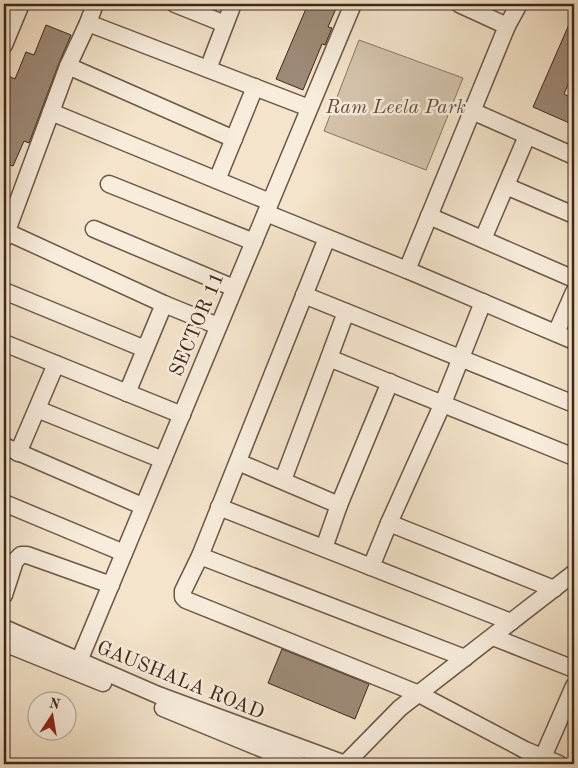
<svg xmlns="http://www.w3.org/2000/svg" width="578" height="768" viewBox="0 0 578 768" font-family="'Old Standard TT',serif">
<rect width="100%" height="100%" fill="#f4e4cb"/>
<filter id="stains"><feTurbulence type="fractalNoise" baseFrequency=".004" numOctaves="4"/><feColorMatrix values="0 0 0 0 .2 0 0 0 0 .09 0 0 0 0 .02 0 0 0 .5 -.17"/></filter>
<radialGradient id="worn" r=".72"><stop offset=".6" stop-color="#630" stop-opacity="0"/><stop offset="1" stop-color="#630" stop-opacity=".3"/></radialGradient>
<polygon fill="#d5c4ad" stroke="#8a7664" points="359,40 463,78 426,170 324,131"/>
<g fill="#9d8a77" stroke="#3e281b">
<polygon points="308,4 338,4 328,27 332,28 325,45 322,44 303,90 276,79"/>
<polygon points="574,13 574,70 564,94 574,99 574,125 533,107"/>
<polygon points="46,25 71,35 59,63 29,143 24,141 13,166 4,163 4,74 15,79 26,52 34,55"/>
<polygon points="282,649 369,684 355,719 268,683"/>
</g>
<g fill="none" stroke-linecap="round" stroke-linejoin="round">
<g stroke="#6c5747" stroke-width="19">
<g id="minor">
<polyline points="95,4 88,23 309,108"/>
<polyline points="175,4 225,24"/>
<polyline points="459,4 507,26"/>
<polyline points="519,4 507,26 407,270 574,341"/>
<polyline points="4,12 7,4"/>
<polyline points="4,45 21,4"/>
<polyline points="68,66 234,139"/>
<polyline points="208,69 233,4"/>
<polyline points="472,111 574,156"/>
<polyline points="51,112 270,202"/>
<polyline points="217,180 255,87"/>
<polyline points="109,184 254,242"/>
<polyline points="506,186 574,215"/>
<polyline points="266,213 407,270"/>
<polyline points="429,216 574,279"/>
<polyline points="94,229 234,288"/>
<polyline points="7,232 164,304 218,326"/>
<polyline points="327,238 200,556 183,591 183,597 186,600 419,694 525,750 559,764"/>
<polyline points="4,239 68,66 88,23"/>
<polyline points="483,239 527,136"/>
<polyline points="4,291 145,349"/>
<polyline points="304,295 574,404"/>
<polyline points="556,333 574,292"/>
<polyline points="4,343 182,415"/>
<polyline points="329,358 346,312"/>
<polyline points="127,393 164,304"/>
<polyline points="37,409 163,460"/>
<polyline points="4,446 140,505"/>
<polyline points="18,453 56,364"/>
<polyline points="238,462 339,505"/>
<polyline points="283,480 329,358 574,457"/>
<polyline points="4,503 124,553"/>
<polyline points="219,507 511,622"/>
<polyline points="389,523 554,589"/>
<polyline points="324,548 339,505 390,382"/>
<polyline points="200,556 465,658"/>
<polyline points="371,567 389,523 443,403 483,302"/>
<polyline points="4,595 15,561 21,555 27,555 111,585"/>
<polyline points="4,628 158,695 345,764"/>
<polyline points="493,637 574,669"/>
<polyline points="4,643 103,683"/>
<polyline points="79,661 353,4"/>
<polyline points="163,708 299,764"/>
<polyline points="543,757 574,686"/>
<polyline points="345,764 400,708 574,573"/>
</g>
</g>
<use href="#minor" stroke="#f8eddd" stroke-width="16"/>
</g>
<g text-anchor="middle" stroke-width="5" stroke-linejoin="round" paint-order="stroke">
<g font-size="20" font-style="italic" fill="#644f40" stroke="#f8eddd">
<text x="396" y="113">Ram Leela Park</text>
</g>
<g font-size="20" fill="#3e281b" stroke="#f8eddd">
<text transform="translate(196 324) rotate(-67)" y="7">SECTOR 11</text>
<text transform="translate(181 679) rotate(22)" y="7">GAUSHALA ROAD</text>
</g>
</g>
<rect width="578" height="768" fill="none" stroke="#f4e4cb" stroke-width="20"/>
<rect x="5" y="5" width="568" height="758" fill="none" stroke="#3e281b" stroke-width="2.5"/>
<rect x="10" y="10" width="558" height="748" fill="none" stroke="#3e281b"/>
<g transform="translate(52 716) rotate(12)"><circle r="24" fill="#f8eddd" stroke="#ae9e8f"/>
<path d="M0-4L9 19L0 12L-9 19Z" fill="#8f2418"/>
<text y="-8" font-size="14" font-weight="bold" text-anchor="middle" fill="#3e281b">N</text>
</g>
<rect width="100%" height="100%" filter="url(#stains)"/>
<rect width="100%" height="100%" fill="url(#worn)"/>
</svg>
